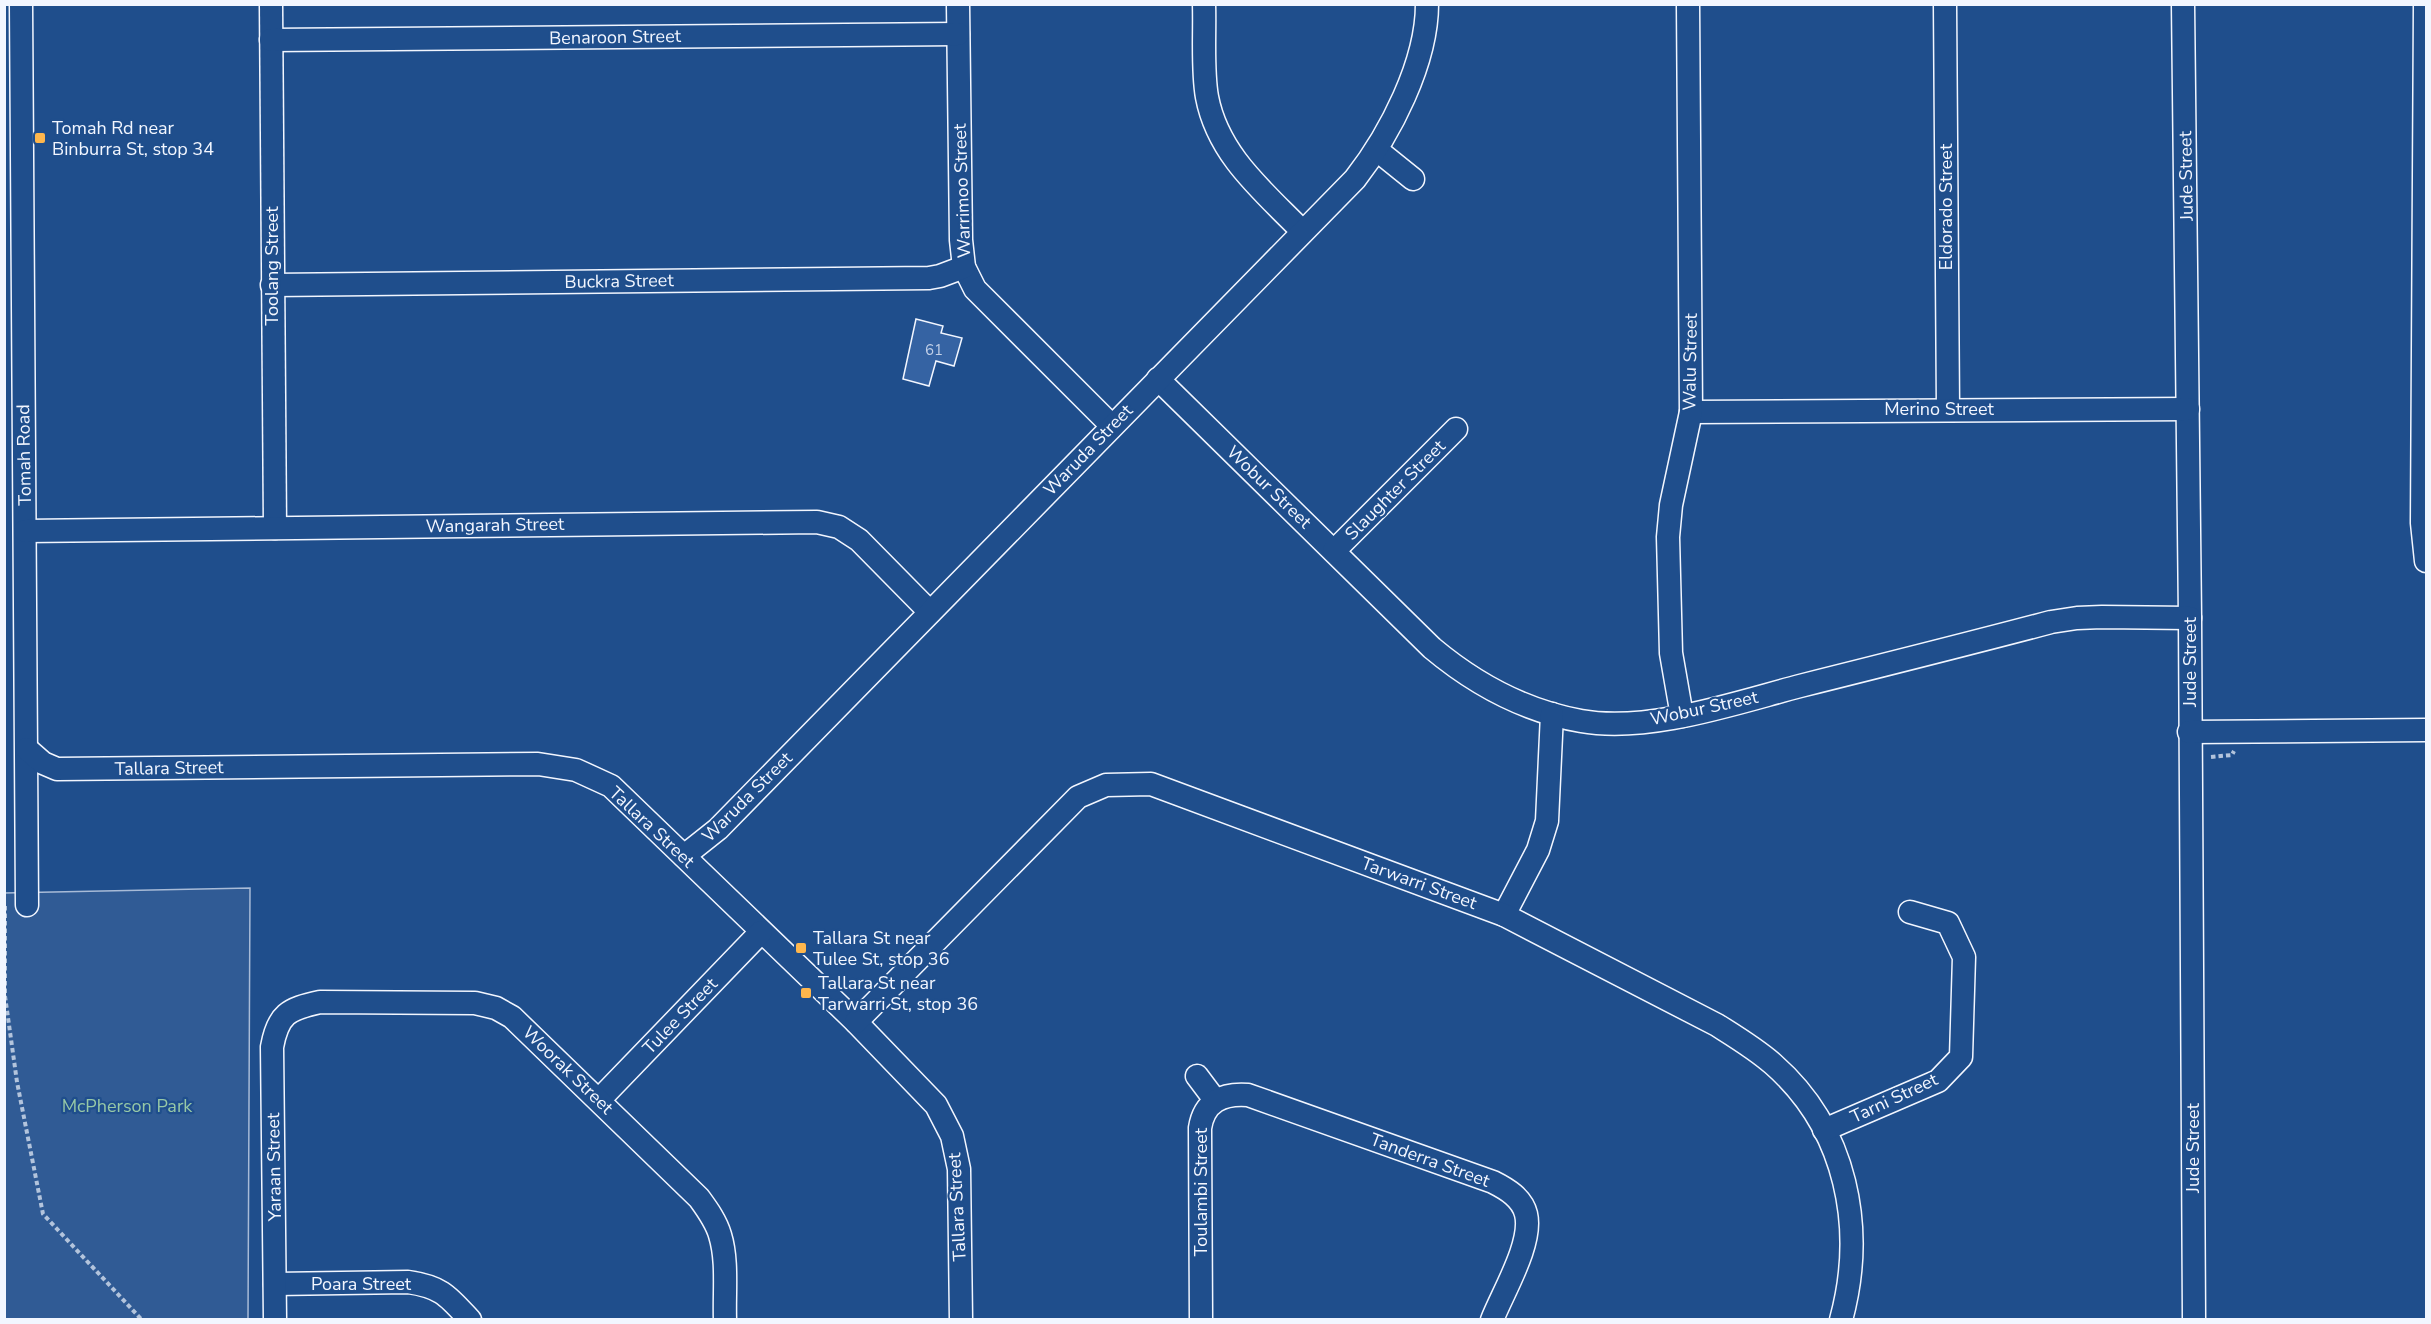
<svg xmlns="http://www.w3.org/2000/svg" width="2431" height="1324" viewBox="0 0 2431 1324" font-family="'Nunito Sans',sans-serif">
<rect width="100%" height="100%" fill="#1f4e8c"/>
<polygon fill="#305b95" stroke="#a8bbd7" stroke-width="1.5" points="250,888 248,1319 5,1319 4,893"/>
<polygon fill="#3563a3" stroke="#f2f6ff" stroke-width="1.5" points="916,319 943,326 941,333 962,338 954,366 936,361 929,386 903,379"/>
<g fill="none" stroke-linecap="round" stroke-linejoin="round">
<g stroke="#f2f6ff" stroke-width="25">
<g id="minor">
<polyline points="21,4 27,905"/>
<polyline points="271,4 275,528"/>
<polyline points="958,4 961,240 964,267 975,289 1112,426"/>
<path d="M 1204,4 C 1205,34 1202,69 1207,97 C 1218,155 1263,191 1302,231"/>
<polyline points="1945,4 1948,409"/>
<polyline points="2183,4 2190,618 2194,1320"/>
<polyline points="2425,4 2422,523 2426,561"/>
<polyline points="271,40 958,34"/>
<polyline points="1377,150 1413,179"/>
<polyline points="272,285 929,278 940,276 964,267"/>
<path d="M 1158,379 L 1432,648 C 1475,684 1525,711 1581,721 C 1649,733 1735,703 1800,686 C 1884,665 1968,644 2051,622 L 2077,618 L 2102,617 L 2190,618"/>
<polyline points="1691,412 2188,409"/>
<polyline points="25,531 817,522 839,527 859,540 930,612"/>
<polyline points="1334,551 1456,429"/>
<polyline points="1682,716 1671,653 1668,537 1671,505 1691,412 1688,4"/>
<polyline points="2189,732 2426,730"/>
<polyline points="27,749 43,763 57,769 538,764 576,770 611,786 856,1022 936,1105 952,1136 959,1169 961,1320"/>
<path d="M 684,856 L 718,829 L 1355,179 C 1390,134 1427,63 1427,4"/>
<polyline points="1504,915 1538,850 1547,821 1552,714"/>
<path d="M 856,1022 L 1078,797 L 1106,785 L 1151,784 L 1504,915 L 1717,1025 C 1736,1037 1756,1049 1773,1064 C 1847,1129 1866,1228 1841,1320"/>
<polyline points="1197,1076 1215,1100"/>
<polyline points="599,1100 761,932"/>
<polyline points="1824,1130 1938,1081 1961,1057 1964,957 1948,923 1910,912"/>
<path d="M 275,1284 L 408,1282 C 442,1287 448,1296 470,1320"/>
<path d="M 275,1320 L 272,1047 C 278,1014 288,1009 320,1002 L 475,1003 L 496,1008 L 512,1017 L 699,1198 C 707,1209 716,1221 720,1235 C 728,1261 724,1292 725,1320"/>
<path d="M 1201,1320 L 1200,1128 C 1204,1102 1222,1093 1248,1095 L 1493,1182 C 1507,1189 1522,1198 1526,1214 C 1533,1243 1503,1292 1492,1320"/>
</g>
</g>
<g stroke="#b3c4dc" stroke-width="4" stroke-dasharray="4.5 3" stroke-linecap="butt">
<polyline points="2211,757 2232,755 2234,751"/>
<polyline points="5,906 5,996 17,1082 43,1214 142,1320"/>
</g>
<use href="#minor" stroke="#1f4e8c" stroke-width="22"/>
</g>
<g fill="#ffb74d" stroke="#1f4e8c" stroke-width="2">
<rect x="34" y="132" width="12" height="12" rx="3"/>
<rect x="795" y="942" width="12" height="12" rx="3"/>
<rect x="800" y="987" width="12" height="12" rx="3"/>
</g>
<g text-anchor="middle" stroke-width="4.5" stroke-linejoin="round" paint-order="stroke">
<g font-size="15" fill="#c3d1e8">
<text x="934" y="355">61</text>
</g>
<g font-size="18" fill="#f2f6ff" stroke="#1f4e8c">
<text transform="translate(615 37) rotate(-1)" y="6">Benaroon Street</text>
<text transform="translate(2186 176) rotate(-91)" y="6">Jude Street</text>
<text transform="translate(962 191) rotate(-92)" y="6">Warrimoo Street</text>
<text transform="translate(1946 207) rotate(-90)" y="6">Eldorado Street</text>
<text transform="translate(272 266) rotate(-90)" y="6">Toolang Street</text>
<text transform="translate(619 281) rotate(-1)" y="6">Buckra Street</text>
<text transform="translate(1690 362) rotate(-89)" y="6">Walu Street</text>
<text x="1939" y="415">Merino Street</text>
<text transform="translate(1088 450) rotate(-46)" y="6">Waruda Street</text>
<text transform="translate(24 455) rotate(-91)" y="6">Tomah Road</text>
<text transform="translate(1269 487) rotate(44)" y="6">Wobur Street</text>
<text transform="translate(1395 490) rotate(-45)" y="6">Slaughter Street</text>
<text transform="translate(495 525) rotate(-1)" y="6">Wangarah Street</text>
<text transform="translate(2190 662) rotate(-90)" y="6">Jude Street</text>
<text transform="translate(1704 708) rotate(-12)" y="6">Wobur Street</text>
<text transform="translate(169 768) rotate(-1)" y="6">Tallara Street</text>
<text transform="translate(747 797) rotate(-45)" y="6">Waruda Street</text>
<text transform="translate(652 827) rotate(43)" y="6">Tallara Street</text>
<text transform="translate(1419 883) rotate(20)" y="6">Tarwarri Street</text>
<text transform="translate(680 1016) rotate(-46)" y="6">Tulee Street</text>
<text transform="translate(568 1070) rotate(44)" y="6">Woorak Street</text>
<text transform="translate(1894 1098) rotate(-25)" y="6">Tarni Street</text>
<text transform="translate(2193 1148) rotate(-90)" y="6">Jude Street</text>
<text transform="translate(1430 1160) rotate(20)" y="6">Tanderra Street</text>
<text transform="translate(274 1167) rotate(-91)" y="6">Yaraan Street</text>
<text transform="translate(1201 1192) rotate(-90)" y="6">Toulambi Street</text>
<text transform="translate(957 1207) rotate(-93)" y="6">Tallara Street</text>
<text x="361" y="1290">Poara Street</text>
</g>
<g font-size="18" fill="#f2f6ff" stroke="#1f4e8c" text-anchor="start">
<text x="52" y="134">Tomah Rd near<tspan x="52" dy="21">Binburra St, stop 34</tspan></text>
<text x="813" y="944">Tallara St near<tspan x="813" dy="21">Tulee St, stop 36</tspan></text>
<text x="818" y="989">Tallara St near<tspan x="818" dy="21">Tarwarri St, stop 36</tspan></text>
</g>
<g font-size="18" fill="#97c8a6" stroke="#1f4e8c">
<text x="127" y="1112">McPherson Park</text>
</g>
</g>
<rect width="2431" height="1324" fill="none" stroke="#f2f6ff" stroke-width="12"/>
</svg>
